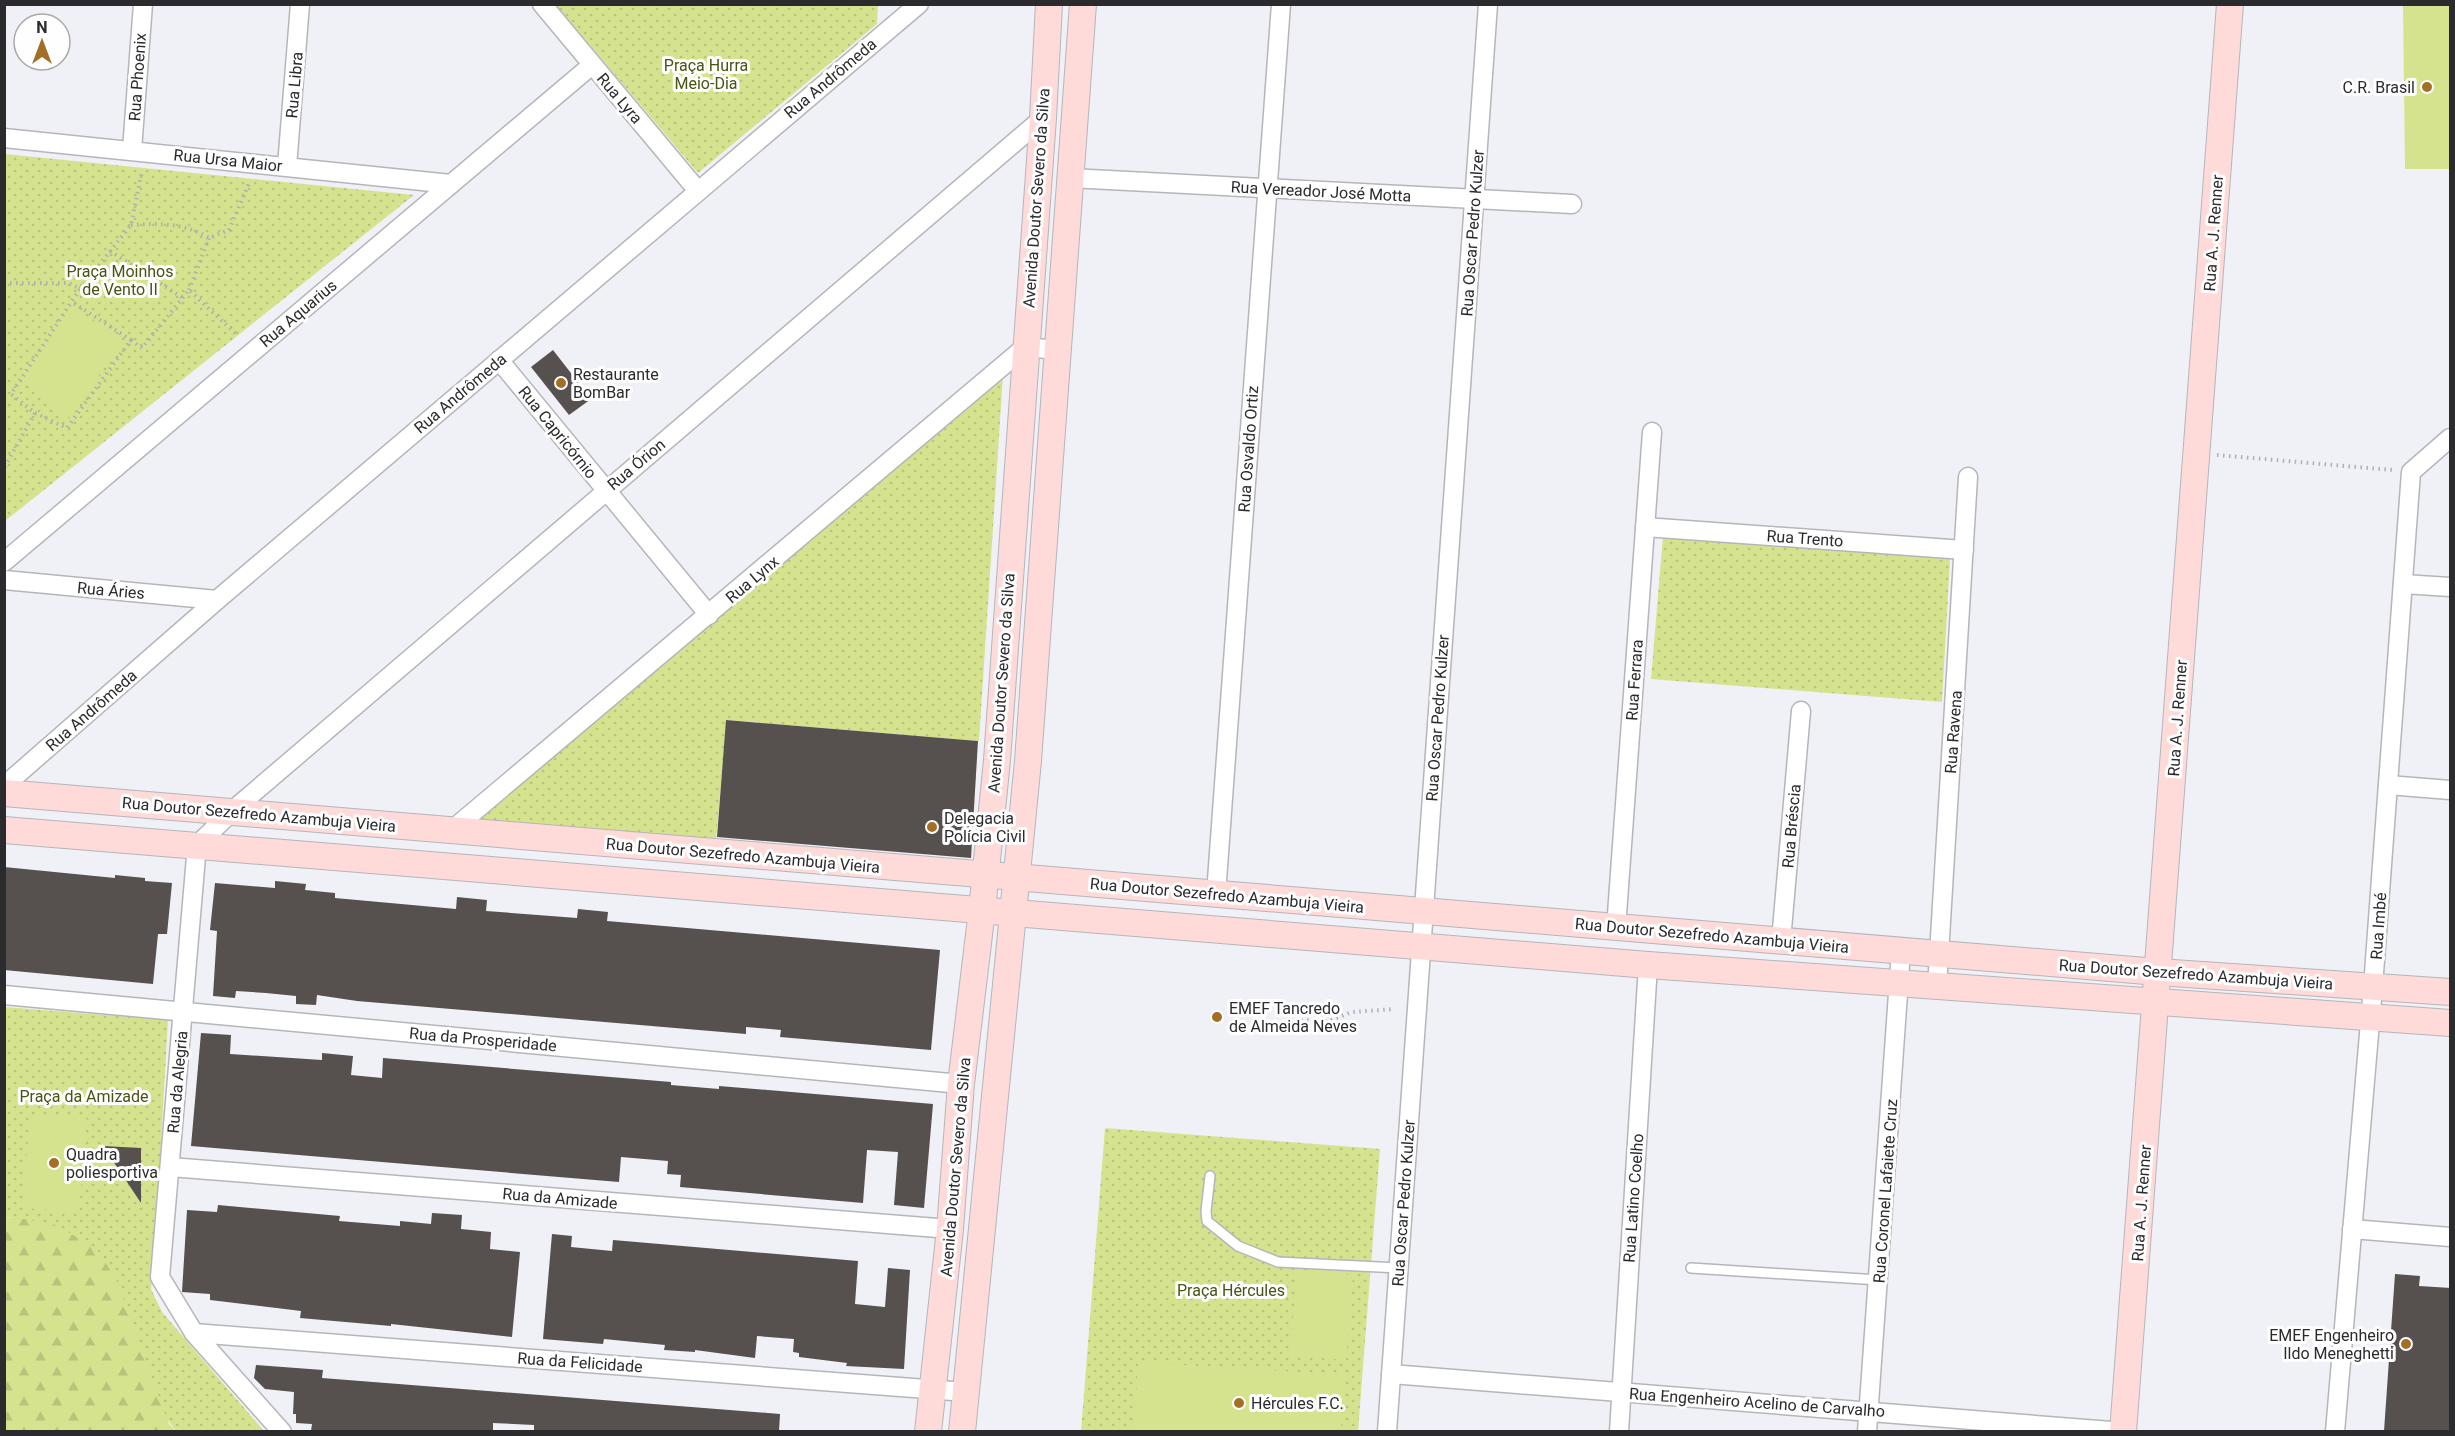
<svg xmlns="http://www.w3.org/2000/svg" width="2455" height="1436" viewBox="0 0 2455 1436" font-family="Roboto,sans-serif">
<defs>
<pattern id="grass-dots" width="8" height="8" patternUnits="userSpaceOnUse" patternTransform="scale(1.5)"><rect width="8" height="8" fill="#d6e38e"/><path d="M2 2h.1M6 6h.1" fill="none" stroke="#b8c37b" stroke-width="1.8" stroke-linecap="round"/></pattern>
<pattern id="forest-firs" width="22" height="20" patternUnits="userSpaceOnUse" patternTransform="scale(1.5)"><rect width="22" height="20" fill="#d6e38e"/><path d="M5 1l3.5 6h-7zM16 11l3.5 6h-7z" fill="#b8c37b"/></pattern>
</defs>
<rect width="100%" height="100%" fill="#f0f0f7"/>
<g fill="url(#grass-dots)">
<polygon points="556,5 878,5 877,24 698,173"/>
<polygon points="5,154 414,195 5,521"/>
<polygon points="1003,375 979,741 727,720 716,839 475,822"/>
<polygon points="1663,536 1950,559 1942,702 1651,679"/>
<polygon points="5,1007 168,1020 155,1249 151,1289 162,1312 264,1431 176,1431 14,1217 5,1218"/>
<polygon points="1105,1128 1380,1149 1358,1431 1081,1432"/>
</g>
<polygon fill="url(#forest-firs)" points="14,1217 56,1225 97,1249 117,1281 169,1424 176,1431 5,1431 4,1218"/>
<g fill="#d6e38e">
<polygon points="2403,5 2450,5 2450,169 2405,169"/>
<polygon points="70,306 123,340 70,418 21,380"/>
<polygon points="30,1115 87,1119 79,1212 22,1208"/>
<polygon points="1297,1270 1353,1275 1346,1360 1290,1356"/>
<polygon points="1138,1362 1344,1375 1341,1431 1134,1431"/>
</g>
<g fill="#56504e">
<polygon points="553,350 591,399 569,415 531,367"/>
<polygon points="726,720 978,741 971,858 717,837"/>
<polygon points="4,867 115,878 115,875 145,878 145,881 172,883 167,934 158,934 153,984 4,970"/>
<polygon points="275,881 306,884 305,890 335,893 335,898 456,909 457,897 487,900 486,911 577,918 578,909 608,912 607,921 940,950 931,1050 780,1037 781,1030 746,1027 746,1034 357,1001 317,995 316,1005 296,1004 296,996 266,993 236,991 235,998 213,996 217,931 210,930 215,883 275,888"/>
<polygon points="201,1033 231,1035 230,1054 322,1060 322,1053 353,1056 351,1075 382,1078 383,1058 671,1082 671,1085 719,1089 719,1086 933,1104 924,1208 894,1205 898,1152 867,1150 863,1203 680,1187 681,1175 667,1174 668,1161 621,1157 619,1182 191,1146"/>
<polygon points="103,1146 141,1148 141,1203"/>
<polygon points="218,1205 340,1216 339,1221 400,1226 400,1221 431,1224 432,1213 462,1215 461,1229 491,1232 490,1249 520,1252 512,1337 391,1324 391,1326 300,1318 301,1311 210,1300 210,1294 182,1292 187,1210 217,1212"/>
<polygon points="552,1234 572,1236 571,1247 612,1251 613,1240 858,1261 855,1304 885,1307 888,1268 910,1270 904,1369 846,1366 847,1363 799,1357 799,1353 793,1352 794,1339 757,1336 755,1358 695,1350 695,1352 664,1350 665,1345 604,1339 603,1344 543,1339"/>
<polygon points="2395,1274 2420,1276 2419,1286 2451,1288 2451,1431 2384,1431"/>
<polygon points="256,1365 323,1370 322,1378 780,1414 779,1431 534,1431 534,1425 493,1423 493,1431 311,1431 312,1424 296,1423 296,1414 293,1414 294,1392 265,1389 254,1378"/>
</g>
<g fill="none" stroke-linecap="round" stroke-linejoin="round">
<g stroke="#b5b5bc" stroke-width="12">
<g id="lane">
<polyline points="1210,1176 1206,1211 1207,1221 1238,1246 1278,1262 1399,1268"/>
<polyline points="1691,1268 1879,1280"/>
</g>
</g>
<g stroke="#b5b5bc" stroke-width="21">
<g id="street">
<polyline points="542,4 698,191"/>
<polyline points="4,138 451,184"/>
<polyline points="132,150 143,4"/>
<polyline points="287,166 300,4"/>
<polyline points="1070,178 1572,204"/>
<polyline points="499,360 709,615"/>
<polyline points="1645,527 1964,550"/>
<polyline points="4,562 592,65"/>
<polyline points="4,580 217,600"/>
<polyline points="2403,584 2450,587"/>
<polyline points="2388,785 2450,790"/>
<polyline points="4,786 217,600 919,4"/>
<polyline points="452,830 1025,347 1058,350"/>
<polyline points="1216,894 1281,4"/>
<polyline points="1616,928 1652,432"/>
<polyline points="1781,941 1801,711"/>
<polyline points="1937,987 1968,477"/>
<polyline points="4,995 961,1084"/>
<polyline points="170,1167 950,1229"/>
<polyline points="2352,1229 2450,1237"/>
<polyline points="194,1333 966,1392"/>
<polyline points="1391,1374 2124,1432"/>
<polyline points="282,1432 194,1333 160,1277 197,845 239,805 1043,118"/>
<polyline points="1387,1432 1488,4"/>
<polyline points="1619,1432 1648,965"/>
<polyline points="1867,1432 1901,951"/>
<polyline points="2335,1432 2373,987 2411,472 2450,438"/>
</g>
</g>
<g stroke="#b5b5bc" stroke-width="28">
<g id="secondary">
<polyline points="4,793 2158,972 2450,992"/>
<polyline points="4,830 1648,965 2450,1023"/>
<polyline points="928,1432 950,1229 961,1084 982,910 997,760 1043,118 1049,4"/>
<polyline points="962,1432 1028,761 1083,4"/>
<polyline points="2123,1432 2230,4"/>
</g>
</g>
<g stroke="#aeaeb4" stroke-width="4" stroke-dasharray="1.5 4.5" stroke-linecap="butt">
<path d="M 131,225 C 159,223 185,223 209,238 L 229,230 L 250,181"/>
<polyline points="110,251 183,298"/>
<polyline points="4,283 69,283 80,289 11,394 35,413 4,468"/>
<polyline points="80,289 131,225 142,171"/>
<polyline points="189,290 209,238"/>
<polyline points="131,340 142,348 189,290 237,335"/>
<polyline points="35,413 67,428 131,340 72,302"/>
<polyline points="2217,455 2392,470"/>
<polyline points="1301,1020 1329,1021 1352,1012 1395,1009"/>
</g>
<use href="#lane" stroke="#fff" stroke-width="9"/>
<use href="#street" stroke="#fff" stroke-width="18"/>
<use href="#secondary" stroke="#fedad9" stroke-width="26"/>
</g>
<g fill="#a36f27" stroke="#fefefe" stroke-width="2">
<circle cx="2427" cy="87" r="6"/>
<circle cx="561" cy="383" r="6"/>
<circle cx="932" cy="827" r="6"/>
<circle cx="1217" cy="1017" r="6"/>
<circle cx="54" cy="1163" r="6"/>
<circle cx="2406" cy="1344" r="6"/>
<circle cx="1239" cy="1403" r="6"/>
</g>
<g text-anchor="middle" stroke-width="6" stroke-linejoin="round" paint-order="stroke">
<g font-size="16" fill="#4b5213" stroke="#fefefe">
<text x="706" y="71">Praça Hurra<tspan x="706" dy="18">Meio-Dia</tspan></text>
<text x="120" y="277">Praça Moinhos<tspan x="120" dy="18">de Vento II</tspan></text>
<text x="84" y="1102">Praça da Amizade</text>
<text x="1231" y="1296">Praça Hércules</text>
</g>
<g font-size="16" fill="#2b2b2e" stroke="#fefefe">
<text transform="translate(137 77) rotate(-86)" y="6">Rua Phoenix</text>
<text transform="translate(830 78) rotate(-40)" y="6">Rua Andrômeda</text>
<text transform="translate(294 85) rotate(-85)" y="6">Rua Libra</text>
<text transform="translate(620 98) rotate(50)" y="6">Rua Lyra</text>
<text transform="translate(228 160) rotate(6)" y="6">Rua Ursa Maior</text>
<text transform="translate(1321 191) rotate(3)" y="6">Rua Vereador José Motta</text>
<text transform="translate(1036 198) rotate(-86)" y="6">Avenida Doutor Severo da Silva</text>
<text transform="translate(1472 233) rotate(-86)" y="6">Rua Oscar Pedro Kulzer</text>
<text transform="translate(2213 233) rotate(-86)" y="6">Rua A. J. Renner</text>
<text transform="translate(298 313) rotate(-40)" y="6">Rua Aquarius</text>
<text transform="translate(460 393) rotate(-40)" y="6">Rua Andrômeda</text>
<text transform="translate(558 432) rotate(51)" y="6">Rua Capricórnio</text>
<text transform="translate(1248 449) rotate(-86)" y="6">Rua Osvaldo Ortiz</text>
<text transform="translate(636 464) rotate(-40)" y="6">Rua Órion</text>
<text transform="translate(1805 538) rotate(4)" y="6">Rua Trento</text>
<text transform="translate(752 579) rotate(-40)" y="6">Rua Lynx</text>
<text transform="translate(111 590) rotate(5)" y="6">Rua Áries</text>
<text transform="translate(1634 680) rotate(-86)" y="6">Rua Ferrara</text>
<text transform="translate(1001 683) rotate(-86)" y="6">Avenida Doutor Severo da Silva</text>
<text transform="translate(91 710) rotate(-41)" y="6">Rua Andrômeda</text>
<text transform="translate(1437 718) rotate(-86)" y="6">Rua Oscar Pedro Kulzer</text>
<text transform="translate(2177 718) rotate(-86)" y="6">Rua A. J. Renner</text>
<text transform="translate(1953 732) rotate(-86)" y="6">Rua Ravena</text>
<text transform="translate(259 814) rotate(5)" y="6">Rua Doutor Sezefredo Azambuja Vieira</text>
<text transform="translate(1791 826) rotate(-85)" y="6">Rua Bréscia</text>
<text transform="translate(743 855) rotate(5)" y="6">Rua Doutor Sezefredo Azambuja Vieira</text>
<text transform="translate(1227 895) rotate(5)" y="6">Rua Doutor Sezefredo Azambuja Vieira</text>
<text transform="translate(2378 926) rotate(-86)" y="6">Rua Imbé</text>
<text transform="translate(1712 935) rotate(5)" y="6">Rua Doutor Sezefredo Azambuja Vieira</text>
<text transform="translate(2196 974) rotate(4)" y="6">Rua Doutor Sezefredo Azambuja Vieira</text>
<text transform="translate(483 1039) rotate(5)" y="6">Rua da Prosperidade</text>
<text transform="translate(177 1082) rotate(-85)" y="6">Rua da Alegria</text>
<text transform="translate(955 1167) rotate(-85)" y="6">Avenida Doutor Severo da Silva</text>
<text transform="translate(1885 1191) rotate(-86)" y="6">Rua Coronel Lafaiete Cruz</text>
<text transform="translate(560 1198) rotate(5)" y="6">Rua da Amizade</text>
<text transform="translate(1633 1198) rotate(-86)" y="6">Rua Latino Coelho</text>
<text transform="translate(1403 1203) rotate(-86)" y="6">Rua Oscar Pedro Kulzer</text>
<text transform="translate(2141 1203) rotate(-86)" y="6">Rua A. J. Renner</text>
<text transform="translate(580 1362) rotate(4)" y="6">Rua da Felicidade</text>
<text transform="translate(1757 1402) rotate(4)" y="6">Rua Engenheiro Acelino de Carvalho</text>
</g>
<g font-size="16" fill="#2b2b2e" stroke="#fefefe" text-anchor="start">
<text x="2415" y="93" text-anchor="end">C.R. Brasil</text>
<text x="573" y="380">Restaurante<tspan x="573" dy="18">BomBar</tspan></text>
<text x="944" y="824">Delegacia<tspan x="944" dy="18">Polícia Civil</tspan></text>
<text x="1229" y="1014">EMEF Tancredo<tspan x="1229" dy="18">de Almeida Neves</tspan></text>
<text x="66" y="1160">Quadra<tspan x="66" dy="18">poliesportiva</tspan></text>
<text x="2394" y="1341" text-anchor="end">EMEF Engenheiro<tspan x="2394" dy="18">Ildo Meneghetti</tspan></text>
<text x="1251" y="1409">Hércules F.C.</text>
</g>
</g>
<rect width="2455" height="1436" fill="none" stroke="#2b2b2e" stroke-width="12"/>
<g transform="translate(42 42)"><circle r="28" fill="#fefefe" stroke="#aaaaab" stroke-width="1.5"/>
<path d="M0-4.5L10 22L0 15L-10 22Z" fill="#a36f27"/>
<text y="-9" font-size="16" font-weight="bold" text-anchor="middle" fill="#2b2b2e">N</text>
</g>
</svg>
